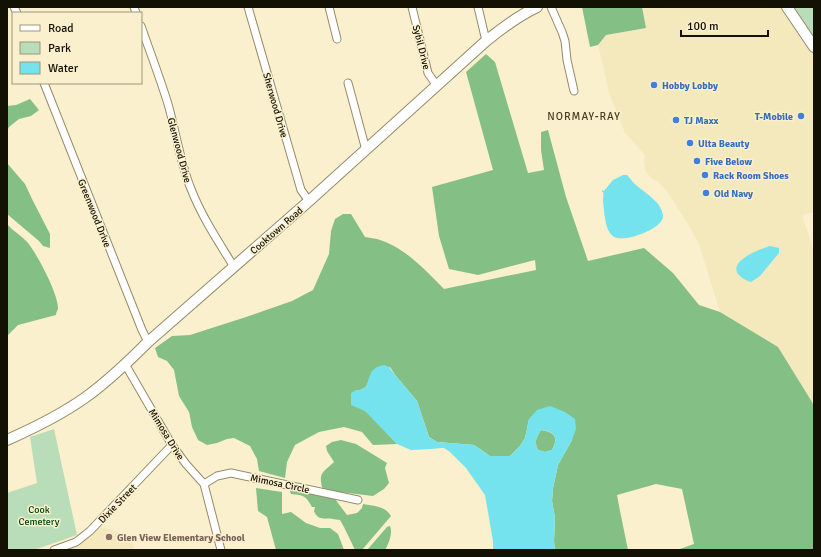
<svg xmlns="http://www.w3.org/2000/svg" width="821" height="557" viewBox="0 0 821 557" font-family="Signika,sans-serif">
<rect width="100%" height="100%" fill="#faf0cd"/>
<g fill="#f4e8bd">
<polygon points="642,7 784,7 814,53 814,212 802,215 814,252 814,406 812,402 778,347 720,312 699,244 689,226 671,197 658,181 651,178 645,170 644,161 645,156 643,153 625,133 610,96 598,45 606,35 646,28"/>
<polygon points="98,526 131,536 134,550 61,550"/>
</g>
<g fill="#b9ddb9">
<polygon points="790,7 814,7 814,42"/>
<polygon points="54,429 77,535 34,550 7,550 7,493 37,483 30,437"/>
</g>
<g fill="#84c085">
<polygon points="582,7 642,7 646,28 606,35 598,45 590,47"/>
<path d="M 486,54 L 495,62 L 528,173 L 544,170 L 541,150 L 541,132 L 548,130 L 566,197 L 588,261 L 644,248 L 673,273 L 699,305 L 720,312 L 778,347 L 812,402 L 814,406 L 814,550 L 677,550 L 694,544 L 682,489 L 656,484 L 617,495 L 620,511 L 628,550 L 555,550 L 554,541 L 555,518 L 552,501 L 553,488 L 558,465 L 572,440 L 529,419 L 525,438 L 520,446 L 510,456 L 490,456 L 474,445 L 437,442 L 429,437 L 417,401 L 396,376 L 390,367 L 369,380 L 366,387 L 360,390 L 365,410 L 397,444 L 373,445 L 362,432 L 344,427 L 319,432 L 295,445 L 287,462 L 285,478 L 259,471 L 257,459 L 250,446 L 234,438 L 227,439 L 217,443 L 207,445 L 198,440 L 192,427 L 189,412 L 179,396 L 174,370 L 167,361 L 158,357 L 155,348 L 172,336 L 190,335 L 246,317 L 292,301 L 313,290 L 329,254 L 331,231 L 335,219 L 343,214 L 351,214 L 365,237 C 369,238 373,238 377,239 C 405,247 425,270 444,289 L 536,270 L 535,260 L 478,275 L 449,269 L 439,236 L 432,187 L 493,170 L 466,72 Z"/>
<polygon points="30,99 39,110 31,116 19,119 9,127 7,131 7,106 16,105"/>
<polygon points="7,163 25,184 33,201 50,234 50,248 43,246 39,241 7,214"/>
<path d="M 7,224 C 13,231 22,236 28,243 C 37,254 59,295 58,309 C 57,311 56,313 56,315 L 18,325 L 7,336 Z"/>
<path d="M 541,430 C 555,432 559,438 552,450 L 545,452 L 538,450 C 534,441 536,438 541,430 Z"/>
<path d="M 341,440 L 356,444 L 387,463 L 385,468 L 389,483 L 384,489 L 373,496 L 323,490 C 318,473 322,473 334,462 L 327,451 L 326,446 L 332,442 Z"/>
<polygon points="256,488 282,492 282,514 291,512 306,523 320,528 330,528 338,534 344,550 276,550 267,517 258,511"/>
<path d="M 292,489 L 335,499 L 347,515 L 357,513 L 362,508 L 363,504 C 374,506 385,506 391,516 L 362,550 L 355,550 L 344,527 L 340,520 C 337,520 335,519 333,519 C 324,518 318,521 314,511 L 315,507 L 312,507 C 306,496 304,495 291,494 L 290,491 Z"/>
<path d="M 390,526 C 393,533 389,543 385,550 L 367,550 L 387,527 Z"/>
</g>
<g fill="#74e3ee" fill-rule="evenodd">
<path d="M 623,175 L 627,175 C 631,179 633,183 637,186 C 647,194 661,202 663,215 C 665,228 628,241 618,238 C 615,238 612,236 610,233 C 605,227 604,210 603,201 C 603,197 604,196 603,192 L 602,192 L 602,190 L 604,191 L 613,180 Z"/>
<path d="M 770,246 L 779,248 L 779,253 L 760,276 L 751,282 C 747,281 743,279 740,276 C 725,262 760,249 770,246 Z"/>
<path d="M 384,365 L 389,367 L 396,376 L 417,401 L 429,437 L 437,442 L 474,445 L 490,456 L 510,456 L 520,446 L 525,438 L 529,419 L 537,410 L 550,406 L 565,412 L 575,419 L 576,429 L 572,440 L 558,465 L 553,488 L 552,501 L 555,518 L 554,541 L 555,550 L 493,550 L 493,541 L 485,495 L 466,468 L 450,452 L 444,448 L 440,448 L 432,449 L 411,450 L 397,444 L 365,411 L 351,405 L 351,393 L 356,390 L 360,390 L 366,387 C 371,375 369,368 384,365 ZM 541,430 C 555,431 559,438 552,450 L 545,452 L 538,450 C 534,441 536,438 541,430 Z"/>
</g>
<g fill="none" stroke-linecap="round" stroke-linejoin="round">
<g stroke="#948b6b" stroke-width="9">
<g id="street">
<polyline points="14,7 17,13"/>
<polyline points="134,7 136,13"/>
<polyline points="248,7 301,190 309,201"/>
<polyline points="329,7 337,39"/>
<polyline points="412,7 428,73 437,86"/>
<polyline points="478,7 486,41"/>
<polyline points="551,7 562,32 565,41 567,60 574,91"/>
<path d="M 141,26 C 150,52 160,78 168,104 C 176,132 180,162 191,189 C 202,217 218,241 234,267"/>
<polyline points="44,83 142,330 148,342"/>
<polyline points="348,83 366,150"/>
<polyline points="125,364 172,445 186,464 204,484 221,550"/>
<polyline points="204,484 217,476 231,473 358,500"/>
<polyline points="54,550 76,542 90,531 172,445"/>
</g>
</g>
<g stroke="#948b6b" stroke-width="12">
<g id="secondary">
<polyline points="787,7 814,47"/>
<path d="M 7,440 C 34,428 61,415 86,397 C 107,382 129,361 148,342 L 309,201 L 486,41 C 502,28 518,16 537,7"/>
</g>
</g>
<use href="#street" stroke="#fff" stroke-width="7"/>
<use href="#secondary" stroke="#fff" stroke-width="10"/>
</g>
<g fill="#3f7fe0" stroke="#faf0cd" stroke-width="1.5">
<circle cx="654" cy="85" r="4"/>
<circle cx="801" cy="116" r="4"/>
<circle cx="676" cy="120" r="4"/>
<circle cx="690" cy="143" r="4"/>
<circle cx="697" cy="161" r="4"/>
<circle cx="705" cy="175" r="4"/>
<circle cx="706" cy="193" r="4"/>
</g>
<circle fill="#8d6e63" stroke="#faf0cd" stroke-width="1.5" cx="109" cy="537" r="4"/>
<g text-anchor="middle" stroke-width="3" stroke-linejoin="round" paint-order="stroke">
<g font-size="10" fill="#131004" stroke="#faf0cd">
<text transform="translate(422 47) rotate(76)" y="4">Sybil Drive</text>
<text transform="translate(276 105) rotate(74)" y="4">Sherwood Drive</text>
<text transform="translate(180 150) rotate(75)" y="4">Glenwood Drive</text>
<text transform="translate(95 213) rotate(68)" y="4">Greenwood Drive</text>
<text transform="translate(276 230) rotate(-41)" y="4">Cooktown Road</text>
<text transform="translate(167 434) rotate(58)" y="4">Mimosa Drive</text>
<text transform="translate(280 483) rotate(12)" y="4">Mimosa Circle</text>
<text transform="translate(117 503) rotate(-46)" y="4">Dixie Street</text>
</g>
<g font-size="10" font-weight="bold" fill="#366cbe" stroke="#faf0cd" text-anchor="start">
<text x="662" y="89">Hobby Lobby</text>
<text x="793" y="120" text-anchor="end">T-Mobile</text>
<text x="684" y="124">TJ Maxx</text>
<text x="698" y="147">Ulta Beauty</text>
<text x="705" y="165">Five Below</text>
<text x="713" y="179">Rack Room Shoes</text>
<text x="714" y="197">Old Navy</text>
</g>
<g font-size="10" fill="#00440c" stroke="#faf0cd">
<text x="39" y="513">Cook<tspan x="39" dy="12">Cemetery</tspan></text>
</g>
<g font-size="10" font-weight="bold" fill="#785e54" stroke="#faf0cd" text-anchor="start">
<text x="117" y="541">Glen View Elementary School</text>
</g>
<g font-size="11" letter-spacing="1" fill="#443c1e" stroke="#faf0cd">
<text x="584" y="120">NORMAY-RAY</text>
</g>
</g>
<rect width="821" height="557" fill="none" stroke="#131004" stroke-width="16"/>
<rect x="12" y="12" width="130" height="72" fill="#faf0cd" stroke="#9e967d"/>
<rect x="20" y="25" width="20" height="6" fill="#ffffff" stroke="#9e967d"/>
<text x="48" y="32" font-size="12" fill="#131004">Road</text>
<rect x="20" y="42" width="20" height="12" fill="#b9ddb9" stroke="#9e967d"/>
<text x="48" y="52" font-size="12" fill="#131004">Park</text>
<rect x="20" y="62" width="20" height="12" fill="#74e3ee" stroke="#9e967d"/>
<text x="48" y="72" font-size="12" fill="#131004">Water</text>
<path d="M681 30v6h87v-6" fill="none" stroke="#131004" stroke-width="2"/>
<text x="687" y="30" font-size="12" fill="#131004" stroke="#faf0cd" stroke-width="3" paint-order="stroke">100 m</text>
</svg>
